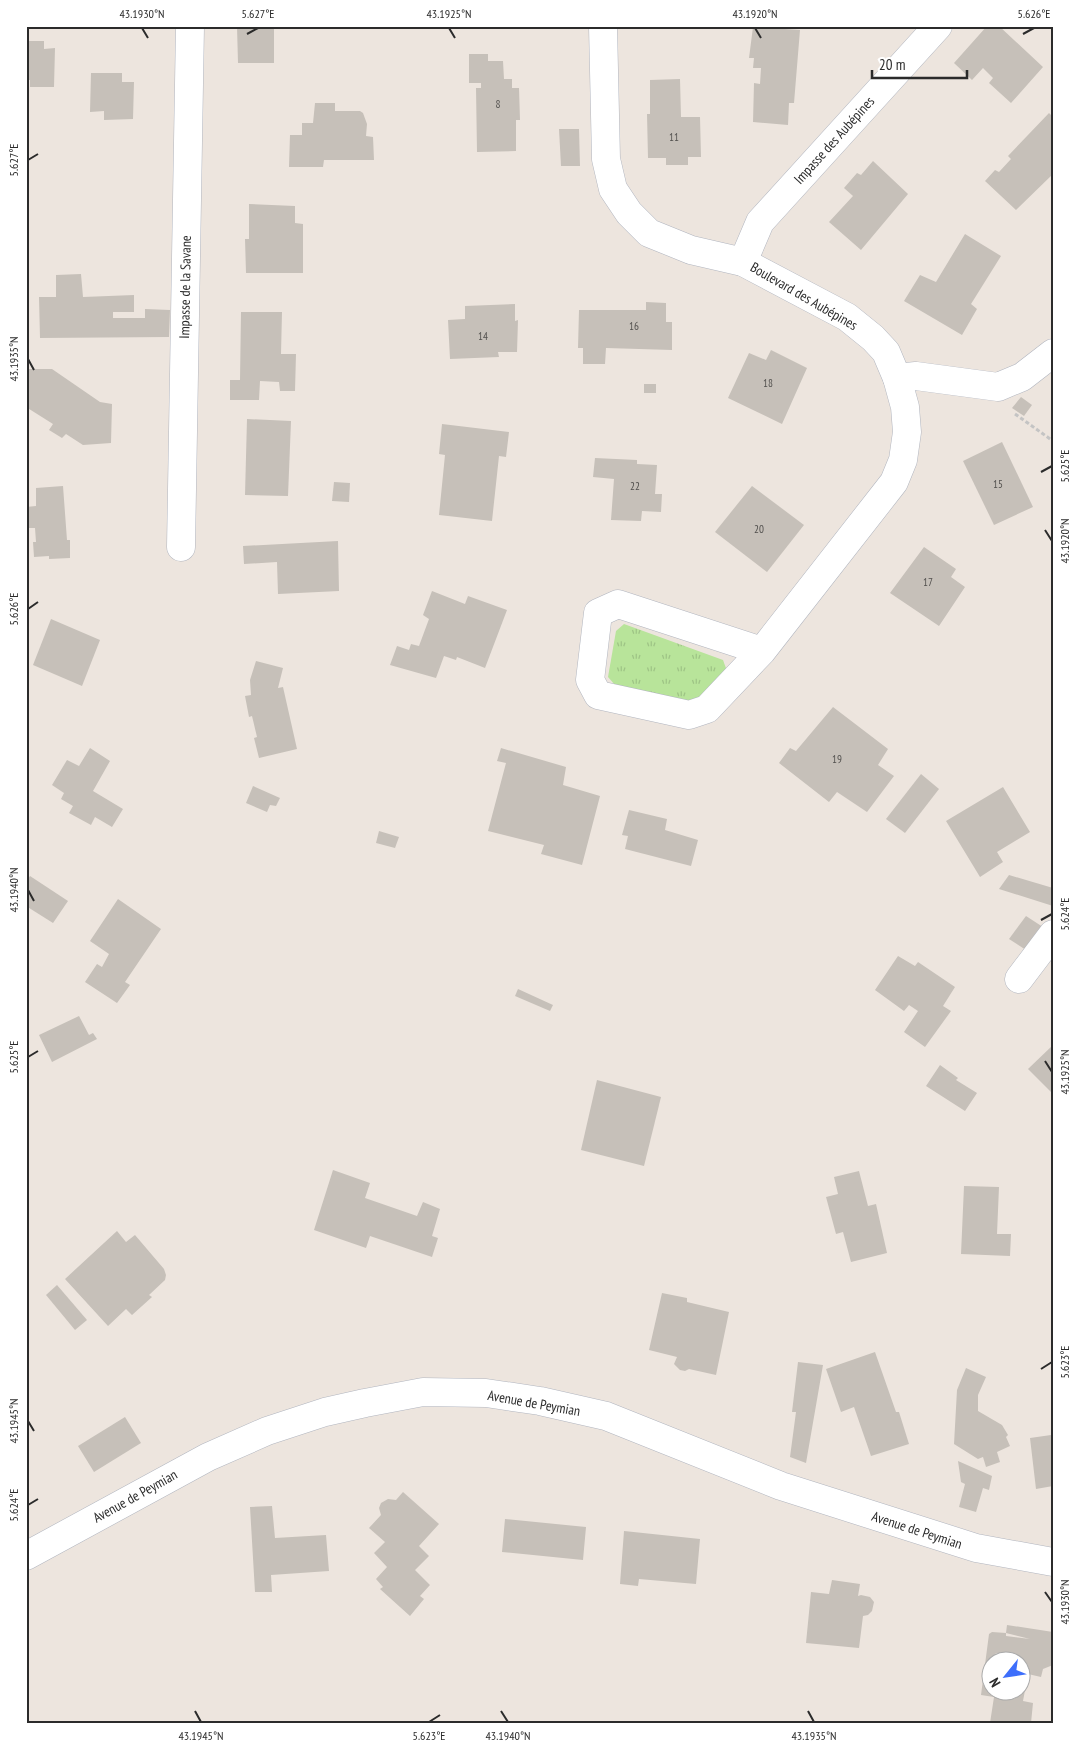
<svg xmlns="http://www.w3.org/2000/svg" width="1079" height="1749" viewBox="0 0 1079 1749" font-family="'PT Sans Narrow',sans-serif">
<defs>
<pattern id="grass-tufts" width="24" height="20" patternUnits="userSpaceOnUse" patternTransform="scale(1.25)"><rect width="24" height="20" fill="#b8e49a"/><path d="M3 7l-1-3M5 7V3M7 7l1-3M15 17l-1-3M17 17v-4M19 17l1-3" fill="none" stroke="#9ec485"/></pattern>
</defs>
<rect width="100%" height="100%" fill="#ede5de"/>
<polygon fill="url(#grass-tufts)" points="624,624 723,660 727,671 703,701 683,702 615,685 608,677 616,631"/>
<g fill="#c6c0b9" fill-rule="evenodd">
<polygon points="237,26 274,26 274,63 238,63"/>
<polygon points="987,26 999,26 1043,67 1011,103 989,83 993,78 983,68 972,80 954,63"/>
<polygon points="753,27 800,30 794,103 789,103 788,125 753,122 754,83 760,84 761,68 753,68 754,58 749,58"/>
<polygon points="26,41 44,41 44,49 55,48 54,87 30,87 30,80 26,80"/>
<polygon points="469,54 488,54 488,61 503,61 504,79 512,79 512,88 519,88 520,120 516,120 516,151 477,152 476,88 481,88 481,83 469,83"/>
<polygon points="91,73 122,73 122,82 134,82 133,119 104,120 104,111 90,112"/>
<polygon points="680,79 681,117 700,117 701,157 688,157 688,165 666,165 666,158 648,158 647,114 650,114 650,80"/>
<polygon points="315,103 335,103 335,111 360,111 363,113 367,124 366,136 373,137 374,160 324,160 323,167 289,167 290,135 302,135 302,123 313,123"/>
<polygon points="1049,113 1053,117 1053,174 1016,210 985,181 995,170 999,172 1011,159 1008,156"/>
<polygon points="559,129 579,129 580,166 561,166"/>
<polygon points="873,161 908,194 861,250 829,222 853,196 844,188 857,173 861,175"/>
<polygon points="249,204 295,206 295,223 303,224 303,273 246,273 245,239 249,239"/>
<polygon points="965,234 1001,256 971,304 977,309 962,335 904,301 920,275 936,282"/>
<polygon points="81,274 83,297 134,295 134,312 113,312 113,318 145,318 145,309 170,310 169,337 40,338 39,297 56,297 56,275"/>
<polygon points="646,302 666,303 666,322 672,322 672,350 606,348 605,364 583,364 583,348 578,348 579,310 646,310"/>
<polygon points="515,304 515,321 518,320 517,352 498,352 499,357 450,359 448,320 465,319 465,306"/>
<polygon points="241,312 282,312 281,354 296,354 295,391 280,391 279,382 260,381 259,400 230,400 230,380 240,380"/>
<polygon points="771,350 807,368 782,424 728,398 749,353 766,360"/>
<polygon points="26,362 28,362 28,369 52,369 100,402 112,404 111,443 83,445 66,434 62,438 49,430 53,424 26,407"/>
<rect x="644" y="384" width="12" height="9"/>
<polygon points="1021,397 1032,405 1024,416 1012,408"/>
<polygon points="247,419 291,421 288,496 245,495"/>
<polygon points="442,424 509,432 506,457 499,456 492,521 439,515 445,455 439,454"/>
<polygon points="1002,442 1033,507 994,525 963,461"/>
<polygon points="595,458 637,460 637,464 657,465 655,494 662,494 661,512 642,511 641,521 611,520 614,479 593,477"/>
<polygon points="334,482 350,483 349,502 332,501"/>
<polygon points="63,486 67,540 70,540 70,558 49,559 49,556 34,557 33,542 36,542 35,528 26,528 26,507 36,506 36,488"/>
<polygon points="752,486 804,525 767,572 715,532"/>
<polygon points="338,541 339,591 278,594 277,562 244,564 243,546"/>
<polygon points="924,547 956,569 951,577 965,587 939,626 890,593"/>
<polygon points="432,591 465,604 468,596 507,610 485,668 457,657 456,660 444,656 436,678 390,665 397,646 409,650 411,644 419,646 429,619 423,615"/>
<polygon points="51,619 100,640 82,686 33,665"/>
<polygon points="256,661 283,668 278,688 283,687 297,749 259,758 254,738 257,737 252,716 249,717 245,696 251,695 250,680"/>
<polygon points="833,707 888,749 878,765 894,776 867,812 837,792 829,802 779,763 790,748 796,751"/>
<polygon points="90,748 110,761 93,791 123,809 112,827 95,817 91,825 69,813 73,806 61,799 64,793 52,785 67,760 79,766"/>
<polygon points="501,748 566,767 563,785 600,796 582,865 541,854 544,845 488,831 506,763 497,761"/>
<polygon points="921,774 939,789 905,833 886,819"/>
<polygon points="253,786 280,798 276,806 270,805 267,812 246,803"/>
<polygon points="1003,787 1030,832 997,852 1003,862 980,877 946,821"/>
<polygon points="629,810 667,819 665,830 698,840 691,866 625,849 628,836 622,835"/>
<polygon points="379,831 399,837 395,848 376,843"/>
<polygon points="1009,875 1053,888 1053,906 999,889"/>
<polygon points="30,876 68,901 53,923 26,906 26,882"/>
<polygon points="118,899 161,929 125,982 130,985 117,1003 85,982 97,964 102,967 109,954 90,941"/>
<polygon points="1026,916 1046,929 1029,952 1009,939"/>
<polygon points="898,956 915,966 918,962 955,987 943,1006 951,1011 925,1047 904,1032 918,1011 909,1005 904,1011 875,990"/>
<polygon points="518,989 553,1005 550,1011 515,996"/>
<polygon points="79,1016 89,1035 93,1033 97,1039 52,1062 39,1035"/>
<polygon points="1053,1045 1053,1094 1028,1069"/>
<polygon points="940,1065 958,1078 956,1080 977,1093 965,1111 926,1086"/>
<polygon points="597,1080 661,1097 644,1166 581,1150"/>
<polygon points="333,1170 370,1183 365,1198 417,1216 423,1202 440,1209 432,1236 438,1238 432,1257 370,1236 366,1248 314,1230"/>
<polygon points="859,1171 868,1206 876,1204 887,1253 851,1262 843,1232 836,1234 826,1197 838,1194 834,1177"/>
<polygon points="964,1186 999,1187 997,1234 1011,1234 1010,1256 961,1254"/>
<polygon points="117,1231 126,1242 135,1235 164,1269 166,1275 165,1280 149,1295 152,1297 132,1315 126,1309 108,1326 65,1279"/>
<polygon points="57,1285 87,1320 75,1330 46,1295"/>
<polygon points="662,1293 687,1298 687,1302 729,1312 716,1375 689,1369 685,1371 680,1370 674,1364 677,1357 649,1350"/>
<polygon points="875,1352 896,1412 899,1412 909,1444 871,1456 854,1407 841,1412 826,1369"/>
<polygon points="798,1362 823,1365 806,1463 790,1457 796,1412 792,1412"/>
<polygon points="966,1368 986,1377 978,1395 978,1411 1002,1425 1008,1435 1006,1437 1010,1446 997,1452 1000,1462 986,1467 983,1457 978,1459 954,1444 957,1390"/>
<polygon points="125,1417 141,1443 94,1472 78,1446"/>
<polygon points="1052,1430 1053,1486 1036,1489 1030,1438 1051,1435"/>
<polygon points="958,1461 992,1476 989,1490 983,1488 976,1512 959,1507 965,1484 961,1482"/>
<polygon points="403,1492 439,1524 419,1546 429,1556 415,1570 430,1585 420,1596 424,1599 410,1616 380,1589 383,1587 376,1579 387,1567 374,1553 385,1542 369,1528 381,1515 379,1508 381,1503 388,1499 396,1500"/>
<polygon points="272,1506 275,1538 326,1535 329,1571 271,1575 272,1592 255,1592 250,1507"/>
<polygon points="505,1519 586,1527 583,1560 502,1552"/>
<polygon points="624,1531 700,1539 696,1584 639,1579 638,1586 620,1584"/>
<polygon points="832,1580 860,1584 858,1596 861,1595 870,1597 874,1602 872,1611 868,1615 863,1616 859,1648 806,1643 811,1592 829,1594"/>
<path d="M 1007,1625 L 1053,1632 L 1053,1665 L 1043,1669 L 1041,1677 L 1028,1674 L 1023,1701 L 1033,1703 L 1031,1723 L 990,1723 L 994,1697 L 981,1695 L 989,1634 L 992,1632 L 1006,1633 L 1006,1636 L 1030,1639 L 1006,1633 ZM 992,1662 L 1022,1662 L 1022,1692 L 992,1692 Z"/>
</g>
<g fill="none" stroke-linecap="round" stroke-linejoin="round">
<g stroke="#b1b5bf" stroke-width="29">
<g id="minor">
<polyline points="603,26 606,159 613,189 629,213 649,233 691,250 743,262 847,317 873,338 886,352 897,378 905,407 907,432 903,460 894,482 762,651 707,709 689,715 598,695 590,680 598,613 618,604 762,651"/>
<polyline points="743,262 760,222 938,26"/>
<polyline points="897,378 916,376 998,387 1022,377 1053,353"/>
<polyline points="181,547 190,26"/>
<polyline points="1019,979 1053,934"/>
<polyline points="26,1556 208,1457 267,1431 325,1412 365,1403 423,1392 486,1393 540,1401 606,1416 781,1486 976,1548 1053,1562"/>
</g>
</g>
<polyline stroke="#c4c4c4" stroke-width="3" stroke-dasharray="4 2.5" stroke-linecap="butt" points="1015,414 1053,441"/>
<use href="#minor" stroke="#fff" stroke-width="28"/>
</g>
<path fill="none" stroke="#2b2b2b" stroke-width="2" d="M 142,28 L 148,38M 449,28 L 455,38M 755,28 L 761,38M 247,34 L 258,28M 1023,34 L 1034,28M 28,160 L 38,154M 28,359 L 34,370M 1041,472 L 1052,466M 1045,530 L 1052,541M 28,609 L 38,602M 28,890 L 34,901M 1041,920 L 1052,914M 28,1057 L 38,1051M 1045,1061 L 1052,1072M 1041,1369 L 1052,1362M 28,1421 L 34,1431M 28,1505 L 38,1499M 1045,1592 L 1052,1602M 195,1711 L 201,1722M 501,1711 L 508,1722M 808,1711 L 814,1722M 429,1722 L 440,1715"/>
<g text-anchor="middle" stroke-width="4.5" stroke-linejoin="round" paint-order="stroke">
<g font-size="11" fill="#52504e">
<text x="498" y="108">8</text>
<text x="674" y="141">11</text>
<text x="634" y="330">16</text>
<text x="483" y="340">14</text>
<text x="768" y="387">18</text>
<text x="998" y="488">15</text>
<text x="635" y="490">22</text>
<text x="759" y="533">20</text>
<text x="928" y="586">17</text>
<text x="837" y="763">19</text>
</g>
<g font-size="14" fill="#2b2b2b" stroke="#fff">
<text transform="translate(834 140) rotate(-48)" y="5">Impasse des Aubépines</text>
<text transform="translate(185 287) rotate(-89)" y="5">Impasse de la Savane</text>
<text transform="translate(804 296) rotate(30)" y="5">Boulevard des Aubépines</text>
<text transform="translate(534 1403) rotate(10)" y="5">Avenue de Peymian</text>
<text transform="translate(135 1496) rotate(-29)" y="5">Avenue de Peymian</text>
<text transform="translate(917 1530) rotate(18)" y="5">Avenue de Peymian</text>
</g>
</g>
<rect width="1079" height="1749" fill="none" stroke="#ffffff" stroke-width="55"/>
<g transform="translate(1006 1676) rotate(240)"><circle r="24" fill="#ffffff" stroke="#aaaaaa"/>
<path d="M0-4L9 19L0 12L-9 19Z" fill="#3d6efb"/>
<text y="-8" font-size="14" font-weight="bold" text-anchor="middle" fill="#2b2b2b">N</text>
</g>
<path d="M872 70v8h95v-8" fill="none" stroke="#2b2b2b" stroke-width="2.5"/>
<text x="879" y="70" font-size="15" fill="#2b2b2b" stroke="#ffffff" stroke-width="4" paint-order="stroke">20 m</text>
<rect x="28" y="28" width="1024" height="1694" fill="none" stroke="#2b2b2b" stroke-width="2"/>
<g font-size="12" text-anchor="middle" fill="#2b2b2b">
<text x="142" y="18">43.1930°N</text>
<text x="258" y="18">5.627°E</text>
<text x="449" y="18">43.1925°N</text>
<text x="755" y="18">43.1920°N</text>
<text x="1034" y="18">5.626°E</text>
<text transform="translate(14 160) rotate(-90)" y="4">5.627°E</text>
<text transform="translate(14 359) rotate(-90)" y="4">43.1935°N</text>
<text transform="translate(1065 466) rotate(-90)" y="4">5.625°E</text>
<text transform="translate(1065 541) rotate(-90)" y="4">43.1920°N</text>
<text transform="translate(14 609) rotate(-90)" y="4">5.626°E</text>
<text transform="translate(14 890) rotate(-90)" y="4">43.1940°N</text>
<text transform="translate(1065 914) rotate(-90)" y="4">5.624°E</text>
<text transform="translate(14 1057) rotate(-90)" y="4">5.625°E</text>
<text transform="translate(1065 1072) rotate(-90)" y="4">43.1925°N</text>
<text transform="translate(1065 1362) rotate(-90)" y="4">5.623°E</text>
<text transform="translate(14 1421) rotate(-90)" y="4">43.1945°N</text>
<text transform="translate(14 1505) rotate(-90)" y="4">5.624°E</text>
<text transform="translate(1065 1602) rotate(-90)" y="4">43.1930°N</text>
<text x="201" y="1740">43.1945°N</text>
<text x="429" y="1740">5.623°E</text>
<text x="508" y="1740">43.1940°N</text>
<text x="814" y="1740">43.1935°N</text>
</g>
</svg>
